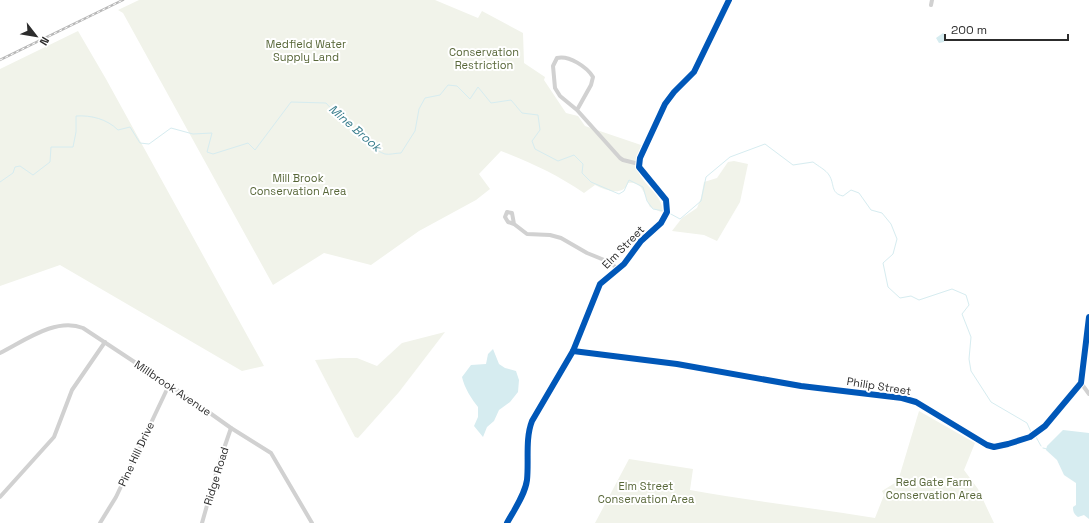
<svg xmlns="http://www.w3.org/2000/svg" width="1089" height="523" viewBox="0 0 1089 523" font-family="'Space Grotesk',sans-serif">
<rect width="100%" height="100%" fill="#fff"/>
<g fill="#f1f3ea">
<path d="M 139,0 L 435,0 L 478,18 L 482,11 L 523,33 L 524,63 L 545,77 L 544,80 L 566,113 L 578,116 L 585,126 L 641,145 C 640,150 636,158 636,163 C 638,184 663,192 663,213 L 650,207 C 645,197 643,180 628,183 C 623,197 605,190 595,185 L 584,193 C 558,175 530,162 501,151 L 479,174 L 490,189 L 476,200 L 419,231 L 371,265 L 324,253 L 273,285 L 123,13 L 118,10 Z"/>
<polygon points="78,31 106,79 264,366 242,371 60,265 0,286 0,69"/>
<polygon points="734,161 748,164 740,202 717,241 704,235 672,231 682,218 697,208 701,198 704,182 717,178 728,162"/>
<polygon points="445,332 399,392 358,438 355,437 315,360 340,358 357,358 377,366 402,343"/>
<path d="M 919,411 L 975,443 L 964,470 L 978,489 L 994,523 L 595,523 L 629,459 L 693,469 L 690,490 C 752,501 813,508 875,518 L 884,495 L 882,491 L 898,481 Z"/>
</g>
<g fill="#d6ecf0">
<polygon points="943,33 946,36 944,42 939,43 936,38"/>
<path d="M 493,349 L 499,364 L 505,368 L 516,371 L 519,380 L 518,392 L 510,402 L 499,410 L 494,421 L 487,427 L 483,437 L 474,426 L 478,417 L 478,407 C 472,400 464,387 462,377 L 471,365 L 486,364 L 488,354 Z"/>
<path d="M 1063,430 L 1089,433 L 1089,519 L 1084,515 L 1078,517 C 1074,514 1073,512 1073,507 L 1076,505 L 1076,483 L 1064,475 L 1057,460 L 1046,450 L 1047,446 Z"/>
</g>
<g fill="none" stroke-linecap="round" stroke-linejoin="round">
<g stroke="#d6ecf0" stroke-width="1">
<path d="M 0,182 L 13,173 L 15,167 L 20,166 L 33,175 L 50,162 L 51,147 L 73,147 L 76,132 L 76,116 C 91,115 107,119 118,130 L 130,127 L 140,143 L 149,144 L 171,128 L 193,134 L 212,133 L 207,152 L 213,154 L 248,143 L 255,150 L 291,102 L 326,103 C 339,117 367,148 385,154 C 389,155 396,153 401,153 L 415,131 L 419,109 L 425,98 L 440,95 L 448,85 L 457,86 L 470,99 L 478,87 L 491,103 L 511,100 L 522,113 L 538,115 L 540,130 L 532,141 L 535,149 L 558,161 L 574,155 L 583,164 L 582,173 L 591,182 L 619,194 L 624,191 L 629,180 L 643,187 L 647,201 L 653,209 L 664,211"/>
<path d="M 669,213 L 680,219 L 701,201 L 706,177 L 730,157 L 765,144 L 793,165 L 813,162 C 818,166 826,170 829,175 C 835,184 830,193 843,196 L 851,190 L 859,193 L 871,210 L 882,213 L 891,224 L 897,239 L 893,254 L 883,263 L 888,287 L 900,298 L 911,296 L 919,300 L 952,289 L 966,295 L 969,305 L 962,314 L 971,337 L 969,359 L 971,371 L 991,402 L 1027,423 L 1031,432"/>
<polyline points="1036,437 1041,446"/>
<polyline points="1043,448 1047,449"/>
</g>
<g stroke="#d1d1d1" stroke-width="4">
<polyline points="931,5 932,0"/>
<path d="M 577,110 L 591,85 L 593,77 C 587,67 569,55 557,58 L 553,66 L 555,88 L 560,96 L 577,110 L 620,158 L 623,160 L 639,164"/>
<polyline points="514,224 512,213 507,212 505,217 508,222 514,224 527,234 550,235 561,238 587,253 609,262 618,269"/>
<polyline points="573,351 677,364 801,386 902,398 916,402 987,445 994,447 1008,444 1030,437 1045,426 1081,383 1089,317"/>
<path d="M 0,353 C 24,341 56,317 83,328 L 186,396 L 231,428 L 271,453 L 312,523"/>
<polyline points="1081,383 1089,394"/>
<polyline points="0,497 54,437 72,390 105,342"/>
<polyline points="100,523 116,497 169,385"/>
<polyline points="202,523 219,463 231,428"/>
</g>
<path stroke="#cacaca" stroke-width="6" d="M 507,523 C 514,510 525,495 527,480 C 529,461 525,439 532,421 L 573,351 L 600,284 L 624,264 L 641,241 L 661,223 L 667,212 L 666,200 L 639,167 L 640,158 L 665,104 L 674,92 L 694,72 L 729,0"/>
<g stroke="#b8b8b8" stroke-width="2.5">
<polyline id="rail" points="0,60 123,0"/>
</g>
<use href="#rail" stroke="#fff" stroke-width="1" stroke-dasharray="3" stroke-linecap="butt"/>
<g stroke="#fff" stroke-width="8">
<g id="cycleway">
<polyline points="573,351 677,364 801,386 902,398 916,402 987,445 994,447 1008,444 1030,437 1045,426 1081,383 1089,317"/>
<path d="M 507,523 C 514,510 525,495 527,480 C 529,461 525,439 532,421 L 573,351 L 600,284 L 624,264 L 641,241 L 661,223 L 667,212 L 666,200 L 639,167 L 640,158 L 665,104 L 674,92 L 694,72 L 729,0"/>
</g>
</g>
<use href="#cycleway" stroke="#0057b8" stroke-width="6"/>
</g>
<g text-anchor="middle" stroke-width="4" stroke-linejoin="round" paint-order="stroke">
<g font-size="11" fill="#586739" stroke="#fff">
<text x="306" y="48">Medfield Water<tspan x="306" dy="13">Supply Land</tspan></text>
<text x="484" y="56">Conservation<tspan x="484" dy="13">Restriction</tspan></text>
<text x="298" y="182">Mill Brook<tspan x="298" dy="13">Conservation Area</tspan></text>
<text x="934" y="486">Red Gate Farm<tspan x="934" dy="13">Conservation Area</tspan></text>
<text x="646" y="490">Elm Street<tspan x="646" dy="13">Conservation Area</tspan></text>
</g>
<g font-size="11" fill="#2c2c2c" stroke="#fff">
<text transform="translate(623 247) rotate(-46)" y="4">Elm Street</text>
<text transform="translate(879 386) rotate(9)" y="4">Philip Street</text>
<text transform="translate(173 388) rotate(34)" y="4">Millbrook Avenue</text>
<text transform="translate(136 454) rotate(-65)" y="4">Pine Hill Drive</text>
<text transform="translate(216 476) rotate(-73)" y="4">Ridge Road</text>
</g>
<g font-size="12" font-style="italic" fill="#3a7e8d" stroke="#fff">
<text transform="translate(355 128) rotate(41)" y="4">Mine Brook</text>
</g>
</g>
<g transform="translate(36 36) rotate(121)" stroke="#ffffff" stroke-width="3" paint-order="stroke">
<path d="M0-3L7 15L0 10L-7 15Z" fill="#2c2c2c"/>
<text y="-6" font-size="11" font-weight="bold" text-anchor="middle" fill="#2c2c2c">N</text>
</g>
<path d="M945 34v6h123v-6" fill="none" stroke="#2c2c2c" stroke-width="2"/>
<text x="951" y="34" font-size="12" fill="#2c2c2c" stroke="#ffffff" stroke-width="3" paint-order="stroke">200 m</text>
</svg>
